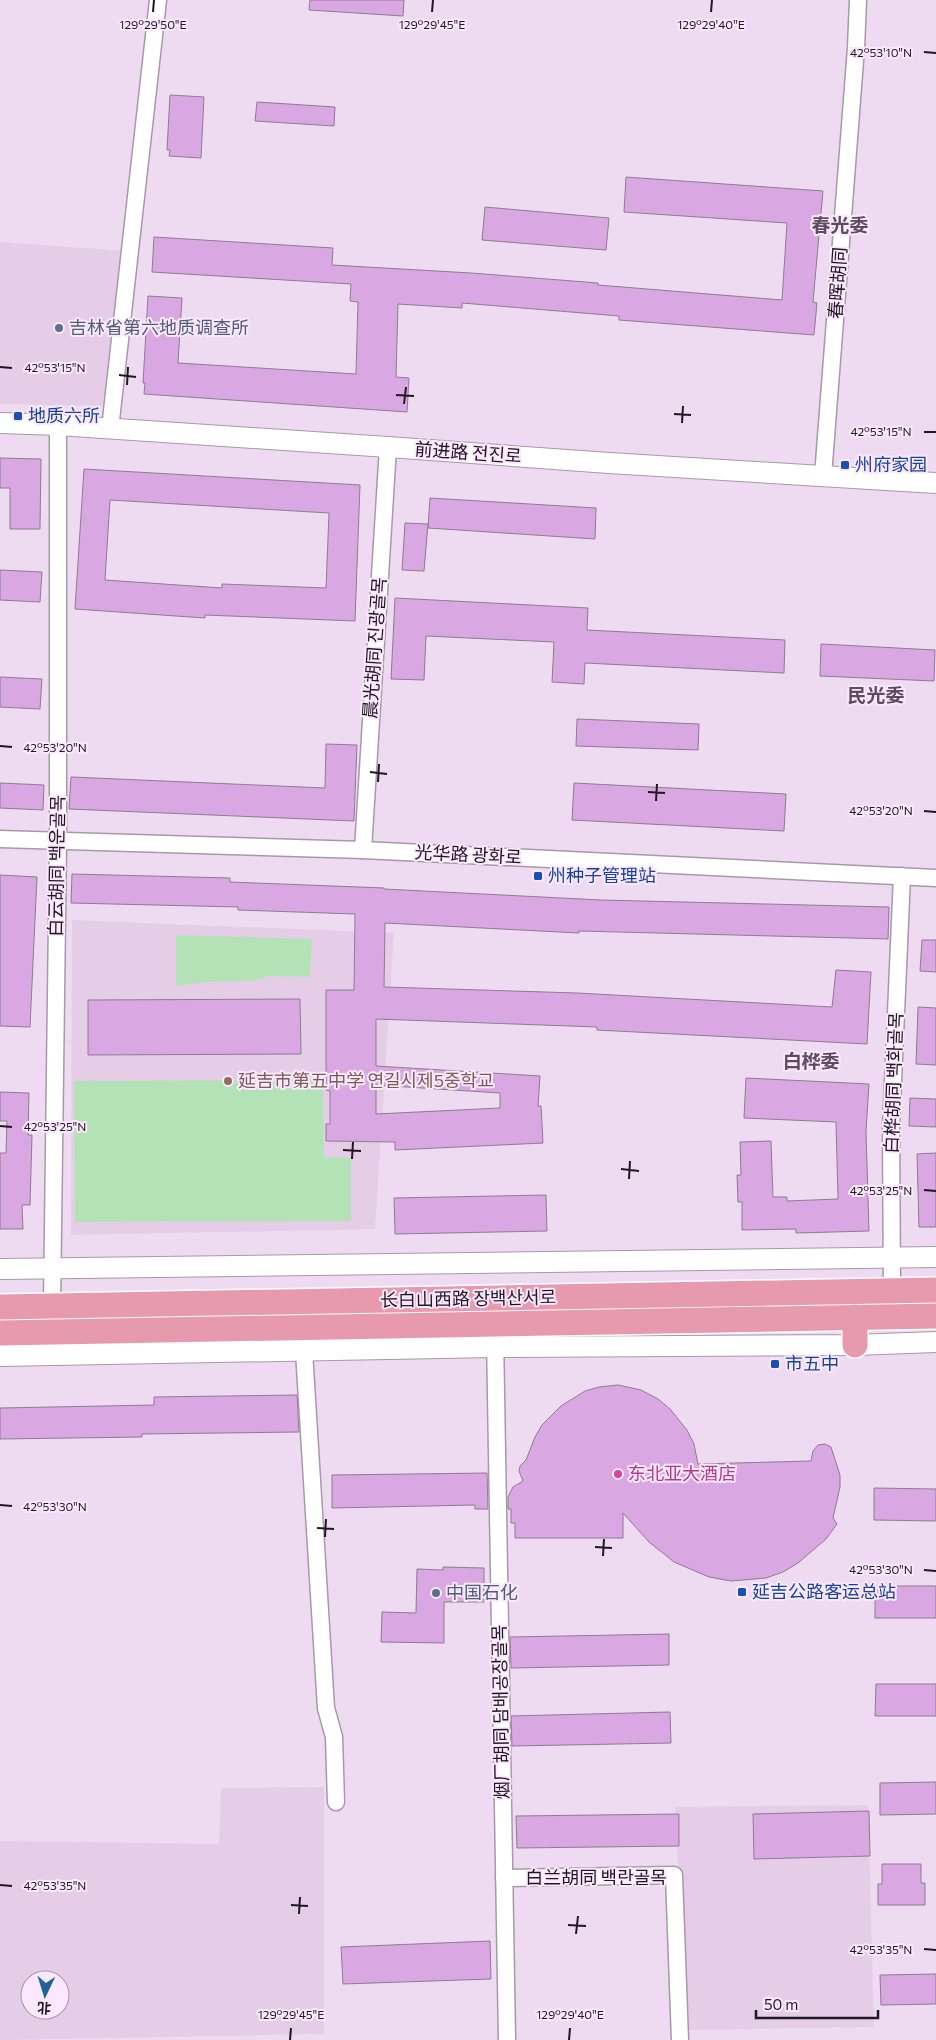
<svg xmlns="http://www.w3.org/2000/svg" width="936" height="2040" viewBox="0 0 936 2040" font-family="Commissioner,'Noto Sans SC','Noto Sans KR',sans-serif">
<rect width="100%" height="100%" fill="#eedbf1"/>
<g fill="#e5cde8" fill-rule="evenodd">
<polygon points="0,242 126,251 110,406 0,404"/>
<polygon points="72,920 394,933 375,1229 71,1235"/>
<path d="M 324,1787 L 324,2034 L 0,2040 L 0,1841 L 219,1844 L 221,1788 ZM 30,1980 L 60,1980 L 60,2010 L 30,2010 Z"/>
<polygon points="868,1805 874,2027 686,2030 675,1807"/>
</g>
<g fill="#b4e2b7">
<polygon points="176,935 312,939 310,977 269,976 253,981 206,982 176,986"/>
<polygon points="323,1080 324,1157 351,1158 351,1221 75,1222 74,1081"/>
</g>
<g fill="#d9a7e1" stroke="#8d7c90" fill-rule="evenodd">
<polygon points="310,0 404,0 403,16 309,10"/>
<polygon points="170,95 204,97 201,158 169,156 170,150 167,150"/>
<polygon points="257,102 335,107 334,126 255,121"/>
<polygon points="626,177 823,191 813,302 817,303 814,335 619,320 619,316 462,303 462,308 398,304 396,377 409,378 407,412 144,394 145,383 143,383 148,296 182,298 178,363 356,374 358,302 350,301 351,284 152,272 154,237 333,248 332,265 471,273 598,283 598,285 782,300 787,223 624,212"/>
<polygon points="485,207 609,218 606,250 482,240"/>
<polygon points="0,458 41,459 40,529 10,529 10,488 0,488"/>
<path d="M 84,469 L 360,485 L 355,621 L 205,615 L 205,618 L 75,609 ZM 110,500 L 329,513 L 326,588 L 222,584 L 222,588 L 105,580 Z"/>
<polygon points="430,498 596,508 595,539 428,528"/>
<polygon points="405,523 428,524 424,571 402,570"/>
<polygon points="0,570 42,572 40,602 0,600"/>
<polygon points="395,598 588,608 587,630 785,640 784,673 585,663 584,684 552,682 554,642 426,636 424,680 391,679"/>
<polygon points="821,644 935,650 934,681 820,676"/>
<polygon points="0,677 42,679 40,709 0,707"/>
<polygon points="577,719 699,724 698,750 576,746"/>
<polygon points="326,744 357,745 354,821 69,809 71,777 325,788"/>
<polygon points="0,783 44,785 43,810 0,808"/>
<polygon points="574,783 786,794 784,831 572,820"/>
<path d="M 72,874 L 230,878 L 230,882 L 384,888 L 384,889 L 601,900 L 889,907 L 888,939 L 579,931 L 579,933 L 385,923 L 384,987 L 577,993 L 832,1007 L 836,970 L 871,972 L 867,1044 L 597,1030 L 597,1027 L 376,1019 L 376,1066 L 540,1076 L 538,1106 L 541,1106 L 543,1143 L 395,1150 L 395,1142 L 326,1141 L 326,1124 L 330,1124 L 330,1091 L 326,1090 L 326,990 L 354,990 L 355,914 L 238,910 L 238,907 L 71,903 ZM 376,1085 L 500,1093 L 500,1108 L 376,1114 Z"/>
<polygon points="0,875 37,877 30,1027 0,1026"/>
<polygon points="922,940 936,940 936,972 920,971"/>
<polygon points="300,999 301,1054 88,1055 88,1000"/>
<polygon points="918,1007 936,1008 936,1065 916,1064"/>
<polygon points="746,1078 869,1084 866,1131 869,1231 796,1233 796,1229 742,1230 742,1202 738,1202 737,1175 741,1175 740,1142 771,1141 773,1197 787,1197 787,1201 838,1199 836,1122 744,1118"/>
<polygon points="0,1092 29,1093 28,1135 32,1135 30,1205 22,1205 23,1229 0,1229 0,1153 6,1153 7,1121 0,1121"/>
<polygon points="910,1098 936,1099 936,1127 909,1126"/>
<polygon points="936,1153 936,1227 919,1227 917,1154"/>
<polygon points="546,1195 547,1231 395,1234 394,1198"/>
<polygon points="618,1385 641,1390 658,1399 670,1409 687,1430 694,1444 698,1464 811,1461 813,1451 818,1445 825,1444 831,1447 840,1475 840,1487 833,1518 837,1524 826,1539 798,1563 783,1572 766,1578 731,1581 709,1577 674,1562 649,1542 623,1513 623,1538 515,1538 515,1523 511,1523 511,1509 508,1509 508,1497 513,1487 523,1481 519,1471 520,1466 526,1460 535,1437 542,1425 561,1406 585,1391 599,1387"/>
<polygon points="297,1395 299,1432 142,1434 142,1437 0,1439 0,1408 154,1405 154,1397"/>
<polygon points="487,1473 488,1509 475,1509 475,1505 332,1508 332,1475"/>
<polygon points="874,1488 936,1489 936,1521 874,1520"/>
<polygon points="443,1567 484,1568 484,1602 444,1602 444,1643 381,1642 382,1612 416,1613 417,1569 443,1570"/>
<rect x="875" y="1586" width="61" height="32"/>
<polygon points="669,1634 669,1665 511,1668 510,1637"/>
<polygon points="876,1684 936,1684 936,1716 875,1716"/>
<polygon points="670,1712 671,1743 512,1746 511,1716"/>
<polygon points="936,1782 936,1814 880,1815 880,1783"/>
<polygon points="869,1811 870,1856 754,1859 753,1814"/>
<polygon points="679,1814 679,1846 517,1848 516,1816"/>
<polygon points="882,1864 921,1864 921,1883 925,1883 925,1905 878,1905 878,1884 882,1884"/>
<polygon points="490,1941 491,1979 343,1984 341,1947"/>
<polygon points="936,1974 936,2004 881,2005 880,1975"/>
</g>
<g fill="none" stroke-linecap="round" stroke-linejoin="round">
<g stroke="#a997ab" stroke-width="19">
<g id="minor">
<polyline points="110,429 158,0"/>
<polyline points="823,476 856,48 858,0"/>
<polyline points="0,839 363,850 936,878"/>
<polyline points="363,850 388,447"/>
<polyline points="892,1291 891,1127 902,876"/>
<polyline points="52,1306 58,841 58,425"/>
<polyline points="495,1335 507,2040"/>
<polyline points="304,1351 326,1708 334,1737 336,1802"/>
<polyline points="504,1878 674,1875 680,2040"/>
</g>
</g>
<g stroke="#a997ab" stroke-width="22">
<g id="tertiary">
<polyline points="0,423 58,425 388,447 609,463 936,483"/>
<polyline points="0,1269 936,1257"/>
<polyline points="0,1356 495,1347 855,1345 936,1342"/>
</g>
</g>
<g stroke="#fff" stroke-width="28">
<g id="primary">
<polyline points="0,1307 936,1290"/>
<polyline points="855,1317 855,1345"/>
<polyline points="0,1333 936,1316"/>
</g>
</g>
<use href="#minor" stroke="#fff" stroke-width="16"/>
<use href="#tertiary" stroke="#fff" stroke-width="20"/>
<use href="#primary" stroke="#e79aad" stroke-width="25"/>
</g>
<path fill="none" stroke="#1f1820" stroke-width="2" d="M 153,12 L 154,0M 432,12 L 433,0M 711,12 L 712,0M 924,52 L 936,53M 0,367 L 12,368M 119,375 L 136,377M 127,385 L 128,367M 396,395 L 414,396M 404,404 L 406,387M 674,414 L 691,415M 682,423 L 683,406M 924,432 L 936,432M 0,746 L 12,747M 370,772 L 387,774M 378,782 L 379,764M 648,792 L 665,793M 656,801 L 657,784M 924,811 L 936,812M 0,1126 L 12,1127M 343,1150 L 361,1151M 352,1159 L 353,1142M 621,1169 L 639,1171M 629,1179 L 630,1161M 924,1190 L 936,1191M 0,1505 L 12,1506M 317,1528 L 334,1529M 325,1537 L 326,1519M 595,1547 L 612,1548M 603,1556 L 604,1539M 924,1570 L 936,1571M 0,1885 L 12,1886M 291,1905 L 308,1906M 299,1914 L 300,1897M 568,1925 L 586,1926M 576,1934 L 578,1916M 924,1949 L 936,1950M 290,2040 L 291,2028M 569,2040 L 570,2028"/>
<g fill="#5c6f8a" stroke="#fbe8fe" stroke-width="2">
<circle cx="59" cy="328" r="5"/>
<circle cx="436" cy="1593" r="5"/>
</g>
<g fill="#1a4fb4" stroke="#fbe8fe" stroke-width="2">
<rect x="13" y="411" width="10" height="10" rx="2.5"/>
<rect x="840" y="460" width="10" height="10" rx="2.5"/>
<rect x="533" y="871" width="10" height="10" rx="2.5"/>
<rect x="770" y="1359" width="10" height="10" rx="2.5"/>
<rect x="737" y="1587" width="10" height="10" rx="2.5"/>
</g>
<circle fill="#8d6e63" stroke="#fbe8fe" stroke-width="2" cx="228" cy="1081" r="5"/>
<circle fill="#d1479c" stroke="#fbe8fe" stroke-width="2" cx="618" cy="1474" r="5"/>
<g text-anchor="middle" stroke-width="4" stroke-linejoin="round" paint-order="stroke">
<g font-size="18" fill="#1f1820" stroke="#fbe8fe">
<text transform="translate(838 283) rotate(-86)" y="6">春晖胡同</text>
<text transform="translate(468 453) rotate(4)" y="6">前进路 전진로</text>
<text transform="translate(375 648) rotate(-86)" y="6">晨光胡同 진광골목</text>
<text transform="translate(468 855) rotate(3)" y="6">光华路 광화로</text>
<text transform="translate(57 866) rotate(-89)" y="6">白云胡同 백운골목</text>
<text transform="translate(894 1083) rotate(-88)" y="6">白桦胡同 백화골목</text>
<text transform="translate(468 1299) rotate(-1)" y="6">长白山西路 장백산서로</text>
<text transform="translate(501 1712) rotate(-91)" y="6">烟厂胡同 담배공장골목</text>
<text x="596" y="1884">白兰胡同 백란골목</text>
</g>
<g font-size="18" fill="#4e5e75" stroke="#fbe8fe" text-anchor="start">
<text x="69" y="334">吉林省第六地质调查所</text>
<text x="446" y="1599">中国石化</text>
</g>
<g font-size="18" fill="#164399" stroke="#fbe8fe" text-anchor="start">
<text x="28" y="422">地质六所</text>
<text x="855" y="471">州府家园</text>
<text x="548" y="882">州种子管理站</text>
<text x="785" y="1370">市五中</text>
<text x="752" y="1598">延吉公路客运总站</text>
</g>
<g font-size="18" fill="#785e54" stroke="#fbe8fe" text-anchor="start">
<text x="238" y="1087">延吉市第五中学 연길시제5중학교</text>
</g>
<g font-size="18" fill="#b23c85" stroke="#fbe8fe" text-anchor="start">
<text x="628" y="1480">东北亚大酒店</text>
</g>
<g font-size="19" font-weight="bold" fill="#5c4c5e" stroke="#fbe8fe">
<text x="840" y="232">春光委</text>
<text x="876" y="702">民光委</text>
<text x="811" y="1068">白桦委</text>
</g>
</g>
<g font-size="12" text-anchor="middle" fill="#1f1820" stroke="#fbe8fe" stroke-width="4" stroke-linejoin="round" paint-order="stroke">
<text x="153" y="29">129°29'50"E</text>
<text x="432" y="29">129°29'45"E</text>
<text x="711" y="29">129°29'40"E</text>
<text x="881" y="57">42°53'10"N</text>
<text x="55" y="372">42°53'15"N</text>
<text x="881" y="436">42°53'15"N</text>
<text x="55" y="752">42°53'20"N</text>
<text x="881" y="815">42°53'20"N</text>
<text x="55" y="1131">42°53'25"N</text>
<text x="881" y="1195">42°53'25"N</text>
<text x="55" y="1511">42°53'30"N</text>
<text x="881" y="1574">42°53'30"N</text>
<text x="55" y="1890">42°53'35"N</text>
<text x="881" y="1954">42°53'35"N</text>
<text x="291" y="2019">129°29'45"E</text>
<text x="570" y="2019">129°29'40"E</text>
</g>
<g transform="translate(45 1995) rotate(184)"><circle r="24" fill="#fbe8fe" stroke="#a395a5"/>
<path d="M0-4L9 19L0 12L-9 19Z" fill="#1b6699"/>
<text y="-8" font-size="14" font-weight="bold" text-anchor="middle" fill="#1f1820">北</text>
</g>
<path d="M756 2010v8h122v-8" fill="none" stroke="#1f1820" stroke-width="2.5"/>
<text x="764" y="2010" font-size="15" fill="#1f1820" stroke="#fbe8fe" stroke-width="4" paint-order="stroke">50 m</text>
</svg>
